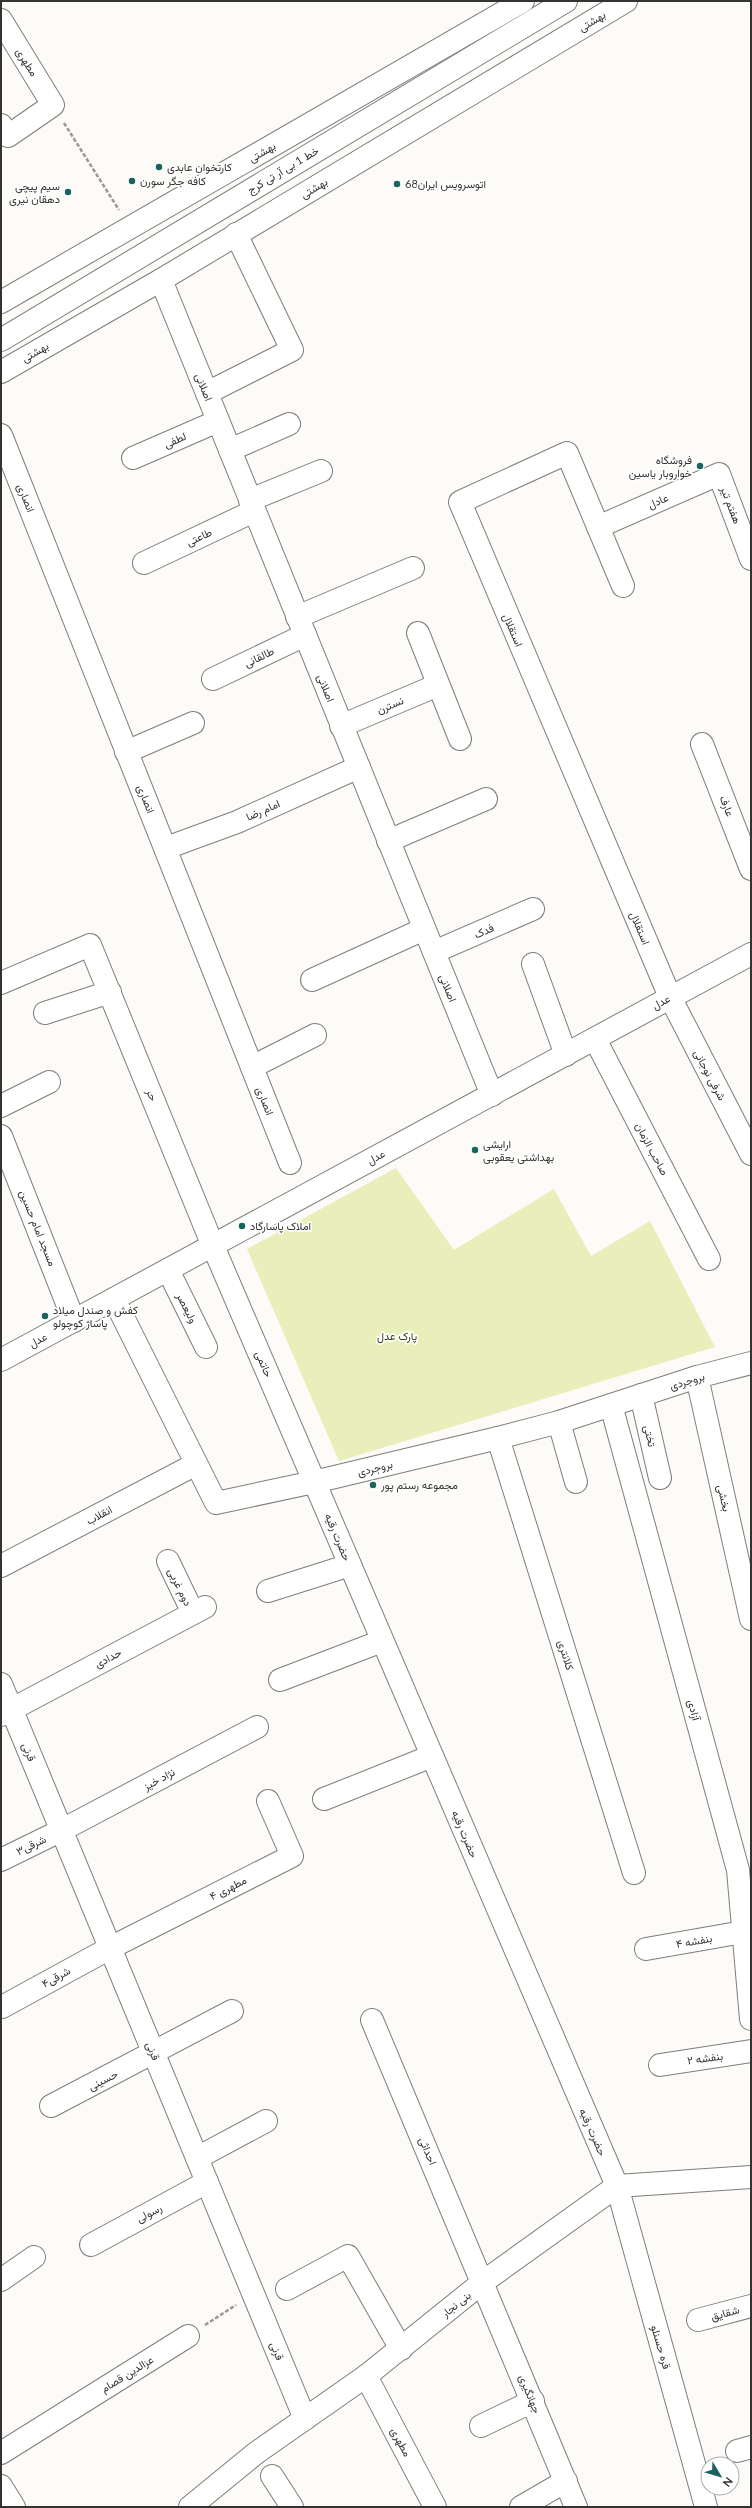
<svg xmlns="http://www.w3.org/2000/svg" width="752" height="2508" viewBox="0 0 752 2508" font-family="Lato,Vazirmatn,sans-serif">
<rect width="100%" height="100%" fill="#fcfbf8"/>
<polygon fill="#e8efbb" points="396,1168 454,1250 554,1189 591,1256 650,1221 715,1347 339,1461 247,1249"/>
<g fill="none" stroke-linecap="round" stroke-linejoin="round">
<g stroke="#7f7d7b" stroke-width="24">
<g id="minor">
<polyline points="1,20 53,105 8,136 1,125"/>
<polyline points="161,280 492,1095"/>
<polyline points="1,340 566,1"/>
<polyline points="207,393 292,350 236,234"/>
<polyline points="1,435 290,1163"/>
<polyline points="230,450 289,424"/>
<polyline points="133,458 218,421"/>
<polyline points="250,500 321,471"/>
<polyline points="598,527 719,474 751,559"/>
<polyline points="144,563 254,511"/>
<polyline points="623,586 567,453 460,502 670,997 751,1154"/>
<polyline points="297,617 413,568"/>
<polyline points="418,633 460,739"/>
<polyline points="213,679 305,635"/>
<polyline points="341,726 438,685"/>
<polyline points="702,744 751,869"/>
<polyline points="126,752 193,723"/>
<polyline points="388,841 486,799"/>
<polyline points="166,848 237,822 359,767"/>
<polyline points="434,952 533,909"/>
<polyline points="533,964 566,1055"/>
<polyline points="312,980 424,929"/>
<polyline points="1,983 90,945 213,1246 617,2186 706,2507"/>
<polyline points="45,1013 110,992"/>
<polyline points="595,1039 709,1259"/>
<polyline points="252,1067 315,1035"/>
<polyline points="1,1106 49,1082"/>
<polyline points="1,1136 74,1321"/>
<polyline points="168,1270 206,1347"/>
<polyline points="114,1299 216,1503 314,1482 498,1438 559,1422 697,1377 751,1363"/>
<polyline points="1,1360 751,954"/>
<polyline points="697,1377 751,1619"/>
<polyline points="641,1395 660,1478"/>
<polyline points="611,1405 738,1870 751,2019"/>
<polyline points="559,1422 576,1482"/>
<polyline points="498,1438 634,1873"/>
<polyline points="168,1561 193,1613"/>
<polyline points="1,1566 196,1464"/>
<polyline points="268,1591 350,1565"/>
<polyline points="280,1680 382,1641"/>
<polyline points="1,1684 305,2419"/>
<polyline points="1,1715 205,1607"/>
<polyline points="324,1799 432,1756"/>
<polyline points="1,1860 62,1830 257,1727"/>
<polyline points="646,1949 743,1932"/>
<polyline points="2,2007 110,1948 292,1856 268,1801"/>
<polyline points="372,2020 576,2507"/>
<polyline points="660,2065 751,2051"/>
<polyline points="51,2106 232,2011"/>
<polyline points="197,2158 266,2121"/>
<polyline points="91,2245 207,2182"/>
<polyline points="1,2280 34,2257"/>
<polyline points="287,2289 348,2256 401,2349"/>
<polyline points="698,2320 751,2306"/>
<polyline points="366,2376 435,2507"/>
<polyline points="481,2426 533,2401"/>
<polyline points="737,2451 751,2447"/>
<polyline points="1,2453 188,2336"/>
<polyline points="272,2476 292,2507"/>
<polyline points="1,2486 14,2507"/>
<polyline points="521,2507 566,2481"/>
</g>
</g>
<g stroke="#7f7d7b" stroke-width="24">
<g id="major">
<polyline points="1,302 523,1"/>
<polyline points="1,372 161,280 626,1"/>
<polyline points="190,2507 256,2453 366,2376 483,2282 617,2186 751,2177"/>
</g>
</g>
<g stroke="#999896" stroke-width="2.5" stroke-dasharray="4 2" stroke-linecap="butt">
<polyline points="64,123 119,210"/>
<polyline points="205,2325 236,2305"/>
</g>
<use href="#minor" stroke="#fff" stroke-width="22"/>
<use href="#major" stroke="#fff" stroke-width="22"/>
</g>
<g fill="#19645c" stroke="#fff" stroke-width="1.5">
<circle cx="159" cy="167" r="4"/>
<circle cx="132" cy="181" r="4"/>
<circle cx="397" cy="184" r="4"/>
<circle cx="68" cy="192" r="4"/>
<circle cx="700" cy="466" r="4"/>
<circle cx="475" cy="1150" r="4"/>
<circle cx="242" cy="1226" r="4"/>
<circle cx="45" cy="1316" r="4"/>
<circle cx="373" cy="1485" r="4"/>
</g>
<g text-anchor="middle" stroke-width="3.5" stroke-linejoin="round" paint-order="stroke">
<g font-size="11" fill="#333332" stroke="#fff">
<text transform="translate(592 21) rotate(-31)" y="4">بهشتى</text>
<text transform="translate(27 62) rotate(58)" y="4">مطهری</text>
<text transform="translate(262 152) rotate(-30)" y="4">بهشتی</text>
<text transform="translate(283 170) rotate(-31)" y="4">خط 1 بی آر تی کرج</text>
<text transform="translate(314 188) rotate(-31)" y="4">بهشتى</text>
<text transform="translate(35 352) rotate(-30)" y="4">بهشتى</text>
<text transform="translate(204 387) rotate(68)" y="4">اصلانی</text>
<text transform="translate(175 440) rotate(-24)" y="4">لطفی</text>
<text transform="translate(26 498) rotate(68)" y="4">انصاری</text>
<text transform="translate(658 501) rotate(-24)" y="4">عادل</text>
<text transform="translate(731 505) rotate(69)" y="4">هفتم تیر</text>
<text transform="translate(199 537) rotate(-25)" y="4">طاعتی</text>
<text transform="translate(513 630) rotate(67)" y="4">استقلال</text>
<text transform="translate(259 657) rotate(-26)" y="4">طالقانی</text>
<text transform="translate(326 688) rotate(68)" y="4">اصلانی</text>
<text transform="translate(390 705) rotate(-23)" y="4">نسترن</text>
<text transform="translate(146 799) rotate(68)" y="4">انصاری</text>
<text transform="translate(727 806) rotate(69)" y="4">عارف</text>
<text transform="translate(263 810) rotate(-24)" y="4">امام رضا</text>
<text transform="translate(640 928) rotate(67)" y="4">استقلال</text>
<text transform="translate(484 931) rotate(-24)" y="4">فدک</text>
<text transform="translate(448 988) rotate(68)" y="4">اصلانی</text>
<text transform="translate(661 1002) rotate(-29)" y="4">عدل</text>
<text transform="translate(710 1075) rotate(62)" y="4">شرفی نوجانی</text>
<text transform="translate(152 1095) rotate(68)" y="4">حر</text>
<text transform="translate(265 1101) rotate(68)" y="4">انصاری</text>
<text transform="translate(652 1149) rotate(62)" y="4">صاحب الزمان</text>
<text transform="translate(376 1157) rotate(-28)" y="4">عدل</text>
<text transform="translate(38 1228) rotate(68)" y="4">مسجد امام حسین</text>
<text transform="translate(187 1308) rotate(63)" y="4">ولیعصر</text>
<text transform="translate(38 1340) rotate(-28)" y="4">عدل</text>
<text transform="translate(264 1364) rotate(67)" y="4">حاتمی</text>
<text transform="translate(687 1381) rotate(-17)" y="4">بروجردی</text>
<text transform="translate(650 1436) rotate(77)" y="4">تختی</text>
<text transform="translate(375 1468) rotate(-14)" y="4">بروجردی</text>
<text transform="translate(724 1498) rotate(77)" y="4">بخشی</text>
<text transform="translate(99 1515) rotate(-28)" y="4">انقلاب</text>
<text transform="translate(338 1537) rotate(67)" y="4">حضرت رقیه</text>
<text transform="translate(180 1587) rotate(64)" y="4">دوم غربی</text>
<text transform="translate(566 1655) rotate(73)" y="4">کلانتری</text>
<text transform="translate(108 1658) rotate(-28)" y="4">حدادی</text>
<text transform="translate(694 1710) rotate(75)" y="4">آزادی</text>
<text transform="translate(29 1752) rotate(68)" y="4">قرنی</text>
<text transform="translate(159 1779) rotate(-28)" y="4">نژاد خیز</text>
<text transform="translate(465 1834) rotate(67)" y="4">حضرت رقیه</text>
<text transform="translate(31 1845) rotate(-26)" y="4">۳شرقی</text>
<text transform="translate(228 1888) rotate(-27)" y="4">مطهری ۴</text>
<text transform="translate(694 1941) rotate(-10)" y="4">بنفشه ۴</text>
<text transform="translate(56 1977) rotate(-29)" y="4">۴شرقی</text>
<text transform="translate(153 2051) rotate(68)" y="4">قرنی</text>
<text transform="translate(705 2058) rotate(-8)" y="4">بنفشه ۲</text>
<text transform="translate(103 2080) rotate(-27)" y="4">حسینی</text>
<text transform="translate(593 2132) rotate(66)" y="4">حضرت رقیه</text>
<text transform="translate(428 2151) rotate(67)" y="4">احداثی</text>
<text transform="translate(149 2213) rotate(-28)" y="4">رسولی</text>
<text transform="translate(456 2304) rotate(-39)" y="4">بنی نجار</text>
<text transform="translate(725 2313) rotate(-15)" y="4">شقایق</text>
<text transform="translate(661 2347) rotate(74)" y="4">قره حسنلو</text>
<text transform="translate(277 2351) rotate(68)" y="4">قرنی</text>
<text transform="translate(127 2374) rotate(-32)" y="4">عزالدین قصام</text>
<text transform="translate(530 2394) rotate(68)" y="4">جهانگیری</text>
<text transform="translate(401 2442) rotate(62)" y="4">مطهری</text>
</g>
<g font-size="11" fill="#333332" stroke="#fff" text-anchor="start">
<text x="167" y="171">کارتخوان عابدی</text>
<text x="140" y="185">کافه جگر سورن</text>
<text x="405" y="188">اتوسرویس ایران68</text>
<text x="60" y="190" text-anchor="end">سیم پیچی<tspan x="60" dy="13">دهقان نیری</tspan></text>
<text x="692" y="464" text-anchor="end">فروشگاه<tspan x="692" dy="13">خواروبار یاسین</tspan></text>
<text x="483" y="1148">ارایشی<tspan x="483" dy="13">بهداشتی یعقوبی</tspan></text>
<text x="250" y="1230">املاک پاسارگاد</text>
<text x="53" y="1314">کفش و صندل میلاد<tspan x="53" dy="13">پاساژ کوچولو</tspan></text>
<text x="381" y="1489">مجموعه رستم پور</text>
</g>
<g font-size="11" fill="#3a3d19" stroke="#fff">
<text x="397" y="1340">پارک عدل</text>
</g>
</g>
<rect width="752" height="2508" fill="none" stroke="#333332" stroke-width="4"/>
<g transform="translate(720 2476) rotate(128)"><circle r="19" fill="#ffffff" stroke="#adadad"/>
<path d="M0-3L7 15L0 10L-7 15Z" fill="#19645c"/>
<text y="-6" font-size="11" font-weight="bold" text-anchor="middle" fill="#333332">N</text>
</g>
</svg>
